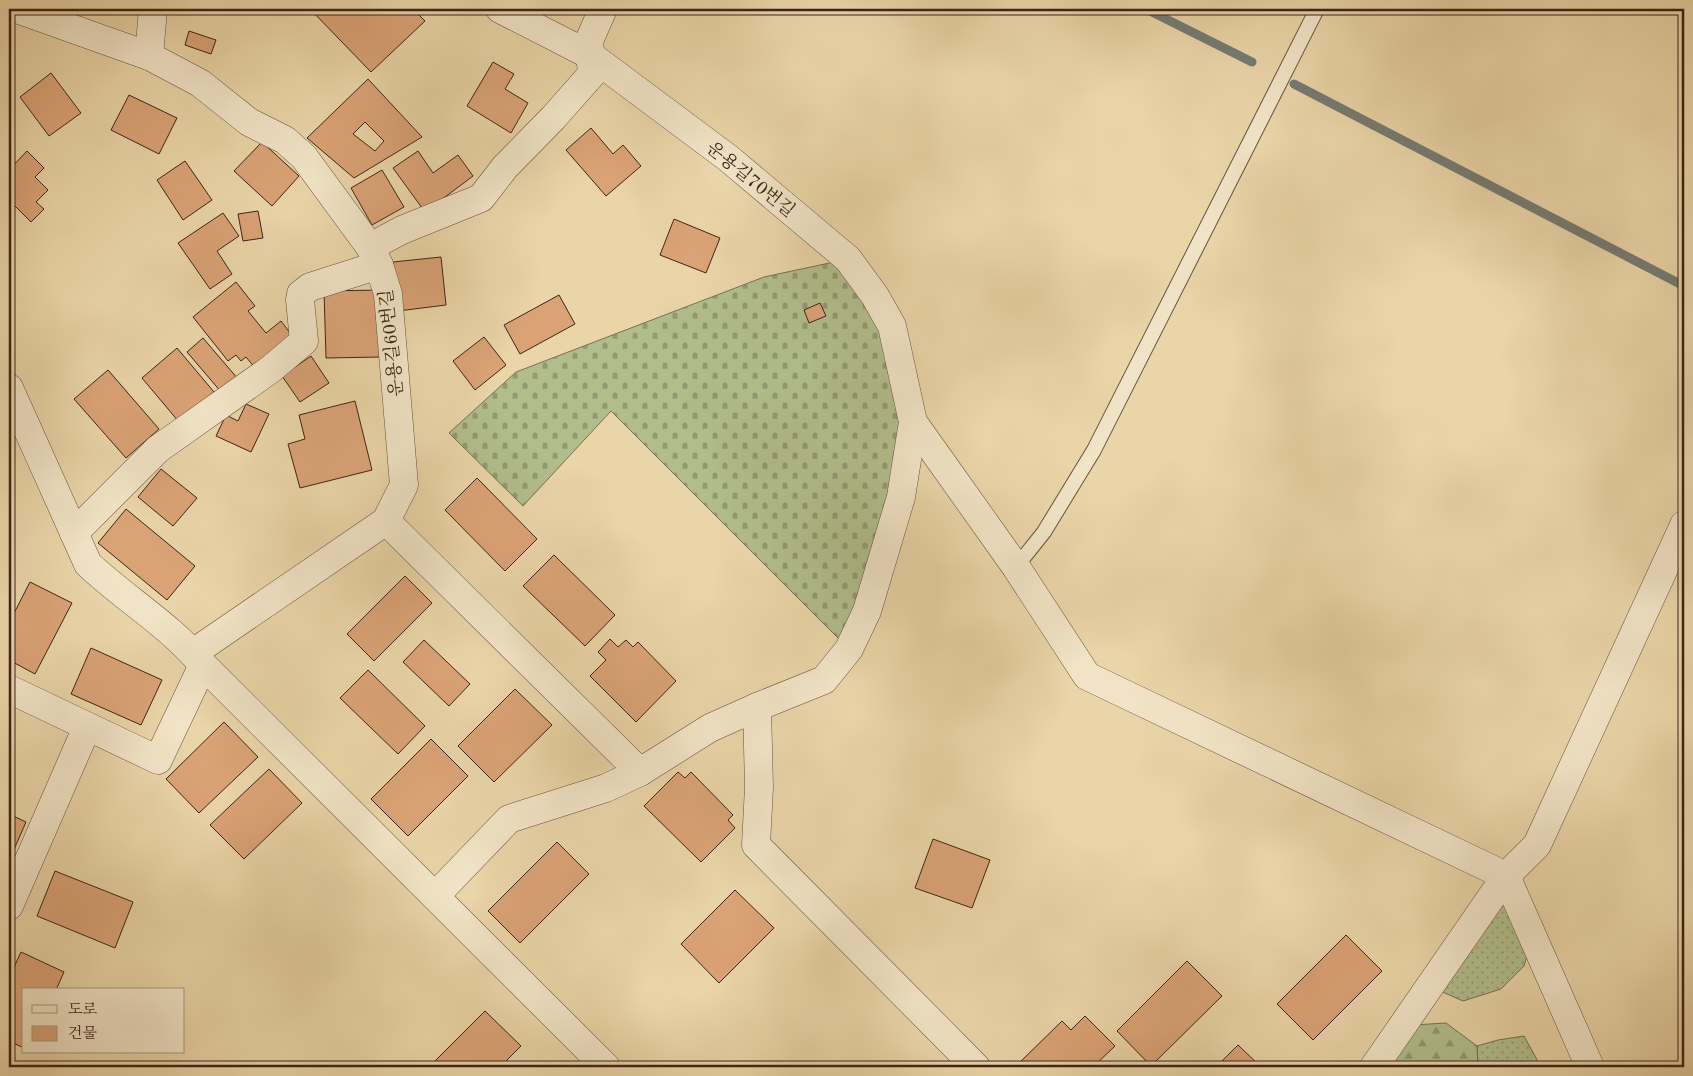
<svg xmlns="http://www.w3.org/2000/svg" width="1693" height="1076" viewBox="0 0 1693 1076" font-family="'Old Standard TT','Noto Serif KR',serif">
<defs>
<pattern id="grass-dots" width="8" height="8" patternUnits="userSpaceOnUse" patternTransform="scale(1.25)"><rect width="8" height="8" fill="#b1be8c"/><path d="M2 2h.1M6 6h.1" fill="none" stroke="#919a71" stroke-width="1.8" stroke-linecap="round"/></pattern>
<pattern id="forest-firs" width="22" height="20" patternUnits="userSpaceOnUse" patternTransform="scale(1.25)"><rect width="22" height="20" fill="#b1be8c"/><path d="M5 1l3.5 6h-7zM16 11l3.5 6h-7z" fill="#919a71"/></pattern>
<pattern id="cemetery-stones" width="16" height="16" patternUnits="userSpaceOnUse" patternTransform="scale(1.25)"><rect width="16" height="16" fill="#b1be8c"/><path d="M2 7V4a2 2 0 0 1 4 0v3zM10 15v-3a2 2 0 0 1 4 0v3z" fill="#919a71"/></pattern>
</defs>
<rect width="100%" height="100%" fill="#ead5a8"/>
<filter id="stains"><feTurbulence type="fractalNoise" baseFrequency=".004" numOctaves="4"/><feColorMatrix values="0 0 0 0 .2 0 0 0 0 .09 0 0 0 0 .02 0 0 0 .5 -.17"/></filter>
<radialGradient id="worn" r=".72"><stop offset=".6" stop-color="#630" stop-opacity="0"/><stop offset="1" stop-color="#630" stop-opacity=".3"/></radialGradient>
<g fill="url(#grass-dots)" stroke="#777152">
<polygon points="1499,897 1509,903 1529,949 1524,966 1501,989 1463,1001 1438,990"/>
<polygon points="1524,1036 1541,1067 1478,1067 1477,1046 1498,1040"/>
</g>
<polygon fill="url(#forest-firs)" stroke="#777152" points="1446,1023 1477,1046 1478,1067 1384,1067 1413,1025"/>
<polygon fill="url(#cemetery-stones)" stroke="#777152" points="848,259 875,296 913,422 849,649 611,411 523,506 449,433 516,372 764,277"/>
<g fill="none" stroke-linecap="round" stroke-linejoin="round">
<g stroke="#757c73" stroke-width="9">
<polyline points="1146,9 1252,62"/>
<polyline points="1294,84 1684,286"/>
</g>
</g>
<g fill="#daa376" stroke="#3d2418" fill-rule="evenodd">
<polygon points="310,9 413,9 425,21 371,72"/>
<polygon points="189,31 216,40 211,54 185,45"/>
<polygon points="493,62 514,74 505,89 528,103 511,133 467,106"/>
<polygon points="51,73 81,113 49,136 20,97"/>
<path d="M 368,79 L 422,137 L 354,178 L 307,138 ZM 365,122 L 384,141 L 375,151 L 353,134 Z"/>
<polygon points="129,95 177,118 159,154 111,130"/>
<polygon points="591,128 613,154 623,145 641,166 606,196 566,150"/>
<polygon points="262,142 299,176 272,206 234,171"/>
<polygon points="27,151 44,168 35,177 48,190 36,202 44,209 31,222 9,200 9,170"/>
<polygon points="418,151 433,173 458,155 473,176 425,212 393,168"/>
<polygon points="185,161 212,200 183,220 157,180"/>
<polygon points="382,170 404,207 372,225 351,188"/>
<polygon points="258,211 263,238 243,241 238,214"/>
<polygon points="223,213 239,236 217,251 232,274 210,289 178,243"/>
<polygon points="674,219 720,238 706,273 660,255"/>
<polygon points="441,257 446,305 398,311 393,262"/>
<polygon points="236,282 255,306 248,311 266,333 281,321 294,338 255,368 246,357 241,361 236,355 228,361 193,317"/>
<polygon points="380,290 381,357 326,358 324,291"/>
<polygon points="559,295 575,324 520,354 504,325"/>
<polygon points="820,303 826,316 809,323 804,310"/>
<polygon points="484,337 506,365 475,390 453,361"/>
<polygon points="203,338 238,379 222,393 187,352"/>
<polygon points="177,348 214,392 179,422 142,378"/>
<polygon points="311,356 329,383 300,402 282,376"/>
<polygon points="108,370 159,429 126,458 74,399"/>
<polygon points="355,401 372,470 300,488 288,444 305,439 299,415"/>
<polygon points="246,404 269,414 251,452 216,436 226,415 238,421"/>
<polygon points="161,469 197,498 173,526 138,497"/>
<polygon points="477,478 537,539 505,571 445,510"/>
<polygon points="126,509 195,566 167,600 98,543"/>
<polygon points="554,555 615,615 585,646 523,586"/>
<polygon points="405,576 432,603 374,661 347,634"/>
<polygon points="30,582 72,603 35,674 9,660 9,623"/>
<polygon points="610,639 618,647 626,640 633,647 638,642 676,681 636,722 590,676 606,660 598,652"/>
<polygon points="424,640 470,684 449,706 403,662"/>
<polygon points="91,648 162,680 141,725 71,694"/>
<polygon points="368,670 425,726 398,754 340,698"/>
<polygon points="515,689 552,725 494,782 458,746"/>
<polygon points="224,722 258,757 199,813 166,779"/>
<polygon points="431,739 468,776 408,836 371,799"/>
<polygon points="269,769 302,803 244,859 210,825"/>
<polygon points="678,772 685,778 691,772 733,815 728,820 735,828 701,862 644,806"/>
<polygon points="9,814 26,822 9,861"/>
<polygon points="933,839 990,860 972,908 915,888"/>
<polygon points="557,842 589,874 520,943 488,911"/>
<polygon points="55,871 133,902 115,948 37,916"/>
<polygon points="735,890 774,928 719,983 681,944"/>
<polygon points="1346,935 1382,971 1313,1040 1277,1004"/>
<polygon points="21,952 64,972 56,990 24,990 24,1048 9,1041 9,978"/>
<polygon points="1187,961 1222,996 1151,1066 1117,1031"/>
<polygon points="485,1011 521,1046 500,1067 429,1067"/>
<polygon points="1085,1016 1115,1046 1093,1067 1015,1067 1062,1021 1071,1030"/>
<polygon points="1238,1045 1261,1067 1216,1067"/>
</g>
<g fill="none" stroke-linecap="round" stroke-linejoin="round">
<g stroke="#68503c" stroke-width="16">
<polyline id="service" points="1016,567 1044,532 1094,450 1317,9"/>
</g>
<g stroke="#68503c" stroke-width="29">
<g id="minor">
<polyline points="17,9 149,56 200,83 249,122 285,140 304,157 370,247 379,265 388,294 404,485 386,521 193,653"/>
<polyline points="500,9 590,55 728,158 848,259 875,296 892,326 913,422 901,497 867,611 849,649 824,680 757,707"/>
<polyline points="149,56 153,9"/>
<polyline points="370,247 402,230 481,198 505,167 553,118 592,74 589,41 603,9"/>
<path d="M 9,388 L 88,564 C 125,599 170,625 203,665 L 606,1067"/>
<polyline points="913,422 1016,567 1087,676 1506,876 1590,1067"/>
<polyline points="386,521 640,772 606,788 509,819 435,896"/>
<polyline points="74,533 158,449 271,369 304,341 300,300 301,294 310,287 379,265"/>
<polyline points="9,689 158,760 203,665"/>
<polyline points="640,772 710,728 757,707 759,787 756,845 976,1067"/>
<polyline points="9,906 87,727"/>
<polyline points="1374,1067 1506,876 1537,845 1684,525"/>
</g>
</g>
<use href="#service" stroke="#f1e4c6" stroke-width="14"/>
<use href="#minor" stroke="#f1e4c6" stroke-width="28"/>
</g>
<g text-anchor="middle" stroke-width="4.5" stroke-linejoin="round" paint-order="stroke">
<g font-size="18" fill="#3d2418" stroke="#f1e4c6">
<text transform="translate(751 179) rotate(39)" y="6">운용길70번길</text>
<text transform="translate(391 343) rotate(-96)" y="6">운용길60번길</text>
</g>
</g>
<rect width="1693" height="1076" fill="none" stroke="#ead5a8" stroke-width="30"/>
<rect x="10" y="10" width="1673" height="1056" fill="none" stroke="#3d2418" stroke-width="2.5"/>
<rect x="15" y="15" width="1663" height="1046" fill="none" stroke="#3d2418"/>
<rect x="22" y="988" width="162" height="65" fill="#f1e4c6" stroke="#a99780"/>
<rect x="32" y="1005" width="25" height="8" fill="#f1e4c6" stroke="#a99780"/>
<text x="68" y="1014" font-size="15" fill="#3d2418">도로</text>
<rect x="32" y="1026" width="25" height="15" fill="#daa376" stroke="#a99780"/>
<text x="68" y="1038" font-size="15" fill="#3d2418">건물</text>
<rect width="100%" height="100%" filter="url(#stains)"/>
<rect width="100%" height="100%" fill="url(#worn)"/>
</svg>
